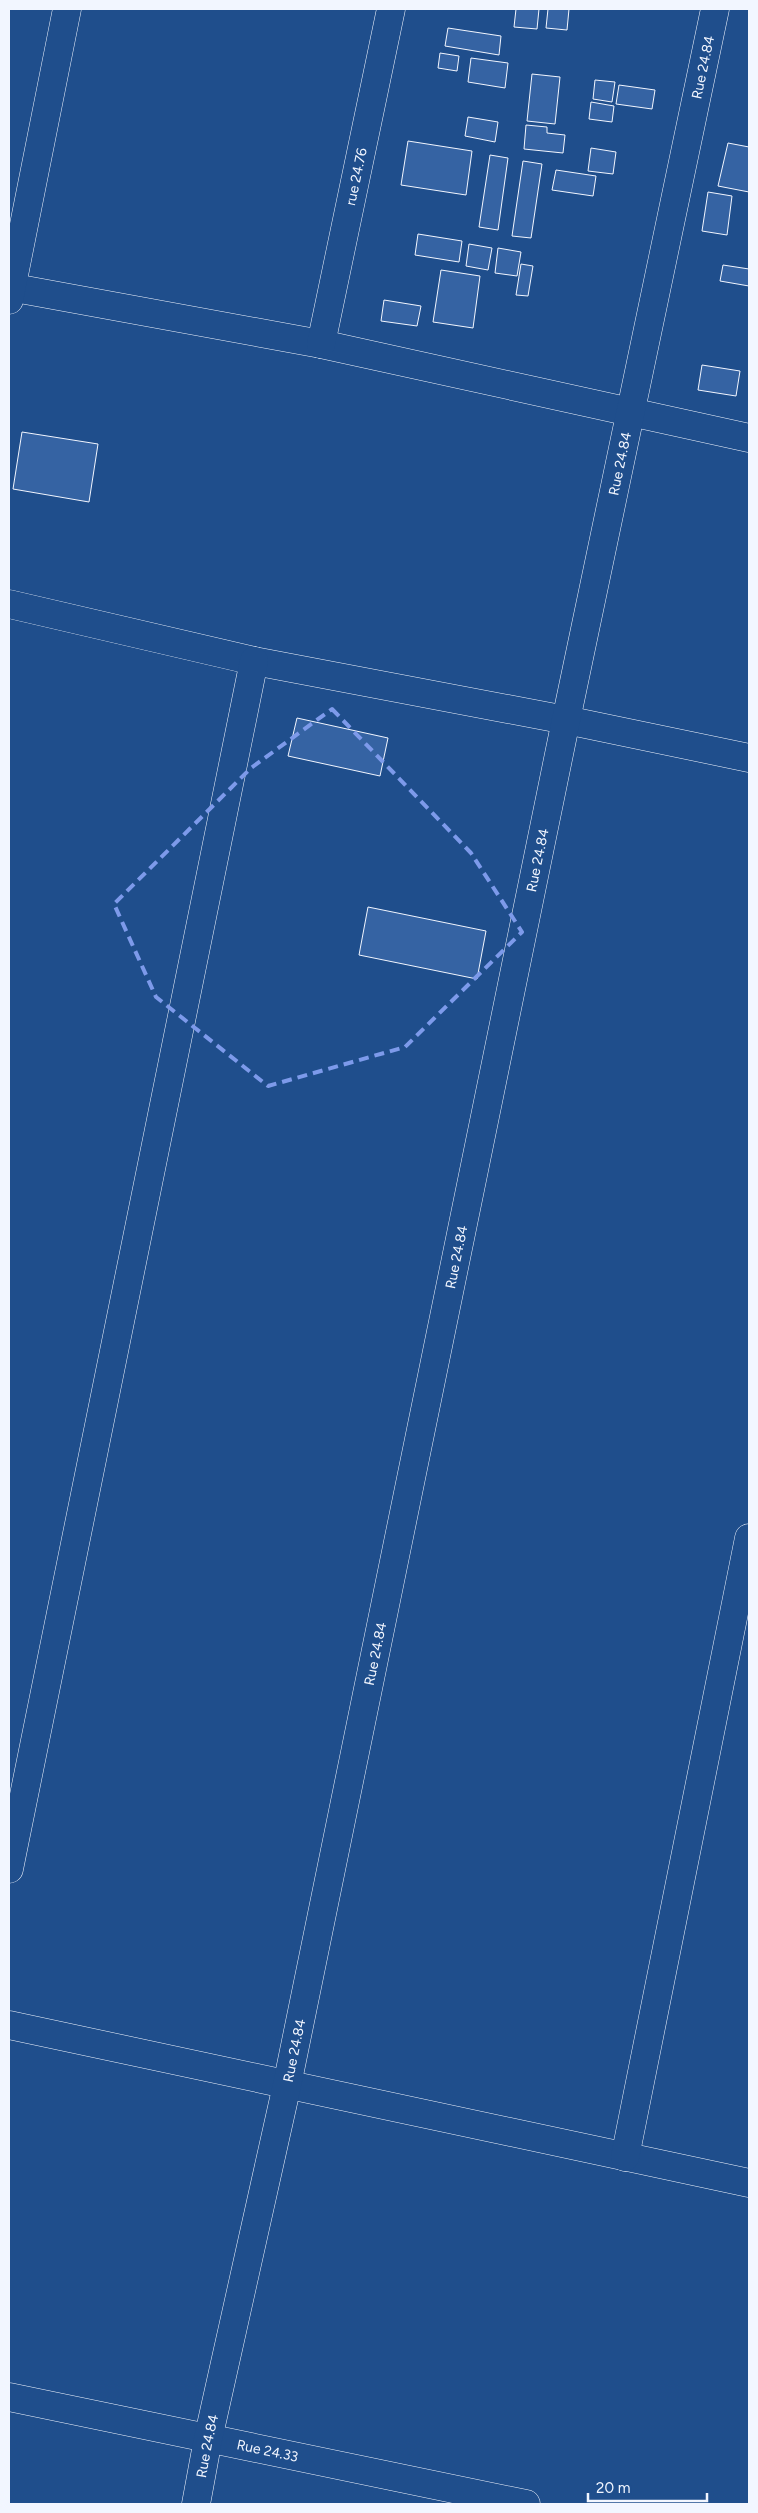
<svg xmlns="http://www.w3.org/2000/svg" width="758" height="2513" viewBox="0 0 758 2513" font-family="Figtree,sans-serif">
<rect width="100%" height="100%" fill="#1f4e8c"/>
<g fill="#3563a3" stroke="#f2f6ff">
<polygon points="516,9 539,9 537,29 514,27"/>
<polygon points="548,9 569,9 567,30 546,28"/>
<polygon points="448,28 501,36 499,55 445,46"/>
<polygon points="440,53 459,56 457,71 438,68"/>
<polygon points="471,58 508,63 505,88 468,82"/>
<polygon points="532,74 560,77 555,124 527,121"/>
<polygon points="595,80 615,82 612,102 593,99"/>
<polygon points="619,85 655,90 652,109 616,104"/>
<polygon points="591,102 614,106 612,122 589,119"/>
<polygon points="468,117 498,122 495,142 465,136"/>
<polygon points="526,125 547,127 547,133 565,135 563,153 524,149"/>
<polygon points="408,141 472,151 466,195 401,185"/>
<polygon points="728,143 749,147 749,192 718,186"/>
<polygon points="591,148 616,152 613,174 588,171"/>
<polygon points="490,155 508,158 498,230 479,227"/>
<polygon points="523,161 542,164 531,238 512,236"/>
<polygon points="556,170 596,176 593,196 552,190"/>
<polygon points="708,192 732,196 727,235 702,231"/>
<polygon points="418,234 462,241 459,262 415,255"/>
<polygon points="469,244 492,248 488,270 466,266"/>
<polygon points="498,248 521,252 517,276 495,273"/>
<polygon points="521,264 533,266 528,296 516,295"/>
<polygon points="723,265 749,269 749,286 720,281"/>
<polygon points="441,270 480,276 473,328 433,322"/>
<polygon points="384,300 421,306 417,326 381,321"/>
<polygon points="702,365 740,371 736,396 698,390"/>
<polygon points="22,432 98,444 89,502 13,489"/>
<polygon points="297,718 388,738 380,776 288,756"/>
<polygon points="368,907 486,931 477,979 359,955"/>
</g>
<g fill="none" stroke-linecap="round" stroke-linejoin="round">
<g stroke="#f2f6ff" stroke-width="29">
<g id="minor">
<polyline points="9,287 321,344 749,438"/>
<polyline points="9,300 67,9"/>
<path id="s1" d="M 321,344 L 391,9"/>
<polyline points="9,604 254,661 566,720 749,758"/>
<polyline points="9,1869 254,661"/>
<polyline points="9,2025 749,2183"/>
<polyline points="625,2157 749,1538"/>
<path id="s2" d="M 9,2397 L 526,2504"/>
<path id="s3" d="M 196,2504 L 208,2439 L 287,2085 L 566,720 L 715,9"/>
</g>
</g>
<use href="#minor" stroke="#1f4e8c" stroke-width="28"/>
</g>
<path fill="none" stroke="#7d9aea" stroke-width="4" stroke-dasharray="10 6" stroke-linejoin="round" d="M 332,709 L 471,853 L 522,932 L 405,1047 L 268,1086 L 156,997 L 114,904 L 251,768 Z"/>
<g text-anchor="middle" stroke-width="4" stroke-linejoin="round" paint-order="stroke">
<g font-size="14" fill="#f2f6ff" stroke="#1f4e8c">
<text dy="5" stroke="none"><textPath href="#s3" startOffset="2489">Rue 24.84</textPath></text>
<text dy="5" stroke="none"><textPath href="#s1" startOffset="171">rue 24.76</textPath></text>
<text dy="5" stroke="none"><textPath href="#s3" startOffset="2084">Rue 24.84</textPath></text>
<text dy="5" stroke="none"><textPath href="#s3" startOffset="1679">Rue 24.84</textPath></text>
<text dy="5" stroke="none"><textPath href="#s3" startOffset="1274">Rue 24.84</textPath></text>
<text dy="5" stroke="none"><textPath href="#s3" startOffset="869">Rue 24.84</textPath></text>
<text dy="5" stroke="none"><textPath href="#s3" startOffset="464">Rue 24.84</textPath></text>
<text dy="5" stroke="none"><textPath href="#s3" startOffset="59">Rue 24.84</textPath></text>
<text dy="5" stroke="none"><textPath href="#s2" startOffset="264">Rue 24.33</textPath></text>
</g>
</g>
<rect width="758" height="2513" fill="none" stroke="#f2f6ff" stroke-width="20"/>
<path d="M588 2493v8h119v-8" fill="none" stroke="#f2f6ff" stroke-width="2.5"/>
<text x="596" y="2493" font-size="15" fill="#f2f6ff" stroke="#1f4e8c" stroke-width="4" paint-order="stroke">20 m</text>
</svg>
